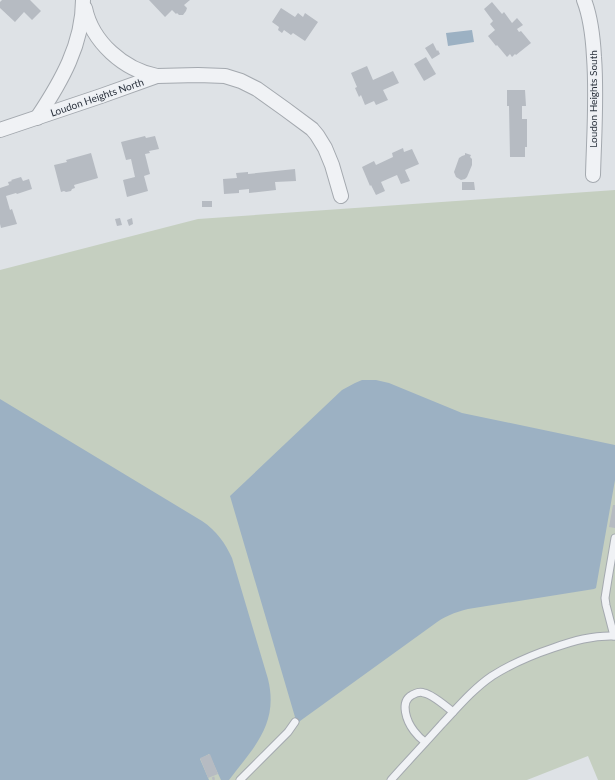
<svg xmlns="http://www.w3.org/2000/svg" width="615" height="780" viewBox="0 0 615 780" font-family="Lato,sans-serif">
<rect width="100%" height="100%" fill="#dee2e6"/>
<polygon fill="#c5cfc0" points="615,190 615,780 598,780 588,756 527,780 0,780 0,270 198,219"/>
<g fill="#9cb1c3">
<polygon points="472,30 474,42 448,46 446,33"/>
<path d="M 362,380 L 376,380 L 389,383 L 462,413 L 615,445 L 615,480 L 596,588 L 594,589 L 468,609 C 455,612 443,617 433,625 L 300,721 L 298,724 L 294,719 L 295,717 L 230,496 L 342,390 L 355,383 Z"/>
<path d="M 0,399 L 202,521 C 217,531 225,543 232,558 L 268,679 C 279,724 254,747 229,780 L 221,780 L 209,754 L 200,759 L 209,780 L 0,780 Z"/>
</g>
<g fill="#b6bbc2">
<polygon points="2,0 30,0 41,11 32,20 24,12 15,22 0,8 0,2"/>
<polygon points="149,0 190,0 184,5 187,8 186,11 183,15 179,15 177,13 176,14 172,10 165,17"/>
<polygon points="492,2 502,14 504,12 512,23 517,18 523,25 517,29 519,32 521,31 531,43 516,55 515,54 512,57 510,54 507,57 497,45 496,46 488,36 495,30 490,24 493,21 484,9"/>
<polygon points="281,8 295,17 298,13 303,17 305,13 318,22 305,41 293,33 291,35 284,30 282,33 278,30 279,27 272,22"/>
<polygon points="433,43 437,51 438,50 440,54 432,59 425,48"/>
<polygon points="426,57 436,74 424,81 414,64"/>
<polygon points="367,66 373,80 393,71 399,83 383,90 388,100 376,105 374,101 365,105 361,95 359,97 355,88 357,87 351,73"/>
<polygon points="507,90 525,90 526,106 522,106 522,119 527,119 527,147 525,147 525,157 510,157 509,106 507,106"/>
<polygon points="145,136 146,138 155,136 159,149 149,151 150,153 145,154 150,174 144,176 148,191 127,197 123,180 135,177 131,159 126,160 121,142"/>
<polygon points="403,148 404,152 412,149 419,164 405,170 410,181 401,184 397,175 381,182 385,191 376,195 371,185 370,186 362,167 374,161 376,165 393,157 392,153"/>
<polygon points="91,153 98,178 74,185 75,188 72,189 71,191 66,192 64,191 61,192 54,165 67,162 66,160"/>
<polygon points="465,153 471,155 470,157 472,159 472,165 467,177 465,179 461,180 456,177 454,172 459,158 462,156 465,155"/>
<polygon points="295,169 296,181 275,182 276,190 249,193 249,189 239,190 239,193 224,194 223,179 237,178 236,173 248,172 248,174"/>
<polygon points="21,177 23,181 29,179 32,189 17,194 16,193 6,196 10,210 12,209 17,224 1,228 0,224 0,188 9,185 8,182 12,181 11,180"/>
<polygon points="462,182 474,182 475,190 462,190"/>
<rect x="202" y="201" width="10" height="6"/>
<polygon points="120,218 122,225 117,226 115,219"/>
<polygon points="132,218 133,224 129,226 127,220"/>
<polygon points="613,505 615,505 615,528 609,527"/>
<polygon points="210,754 218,774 208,778 200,758"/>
</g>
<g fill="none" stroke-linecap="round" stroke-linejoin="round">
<g stroke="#a4a9af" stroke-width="9">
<g id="service">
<polyline points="614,636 606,605 605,598 608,579 615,538"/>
<path d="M 425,742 C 421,739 417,735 414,731 C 407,722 399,702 412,695 C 416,693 420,691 424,693 C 431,694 447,707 453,712"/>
<polyline points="240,780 288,732 295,722"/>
<path d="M 391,780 C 408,761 425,743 442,724 C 458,707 473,689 492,676 C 511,664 532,655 553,648 C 573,641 593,635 615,636"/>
</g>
</g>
<g stroke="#a4a9af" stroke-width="16">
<g id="minor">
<path d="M 584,0 C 591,18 593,38 594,57 C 597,97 594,136 593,175"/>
<path d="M 85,8 C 92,42 124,70 157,76"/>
<path d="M 37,118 C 61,82 83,44 83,0"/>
<polyline points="0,130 101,96 157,76 198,75 225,76 241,81 257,89 285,109 312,129 317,135 325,148 332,165 341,196"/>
</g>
</g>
<polyline stroke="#b8bcc1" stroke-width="2.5" stroke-dasharray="3 3" stroke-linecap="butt" points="213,777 214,780"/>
<use href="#service" stroke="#f0f2f5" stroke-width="7"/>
<use href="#minor" stroke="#f0f2f5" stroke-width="14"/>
</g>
<g text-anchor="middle" stroke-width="3" stroke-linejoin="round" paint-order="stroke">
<g font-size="10" fill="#29303b" stroke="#edf0f4">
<text transform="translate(97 97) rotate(-19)" y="4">Loudon Heights North</text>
<text transform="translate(593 99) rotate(-90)" y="4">Loudon Heights South</text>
</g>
</g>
</svg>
